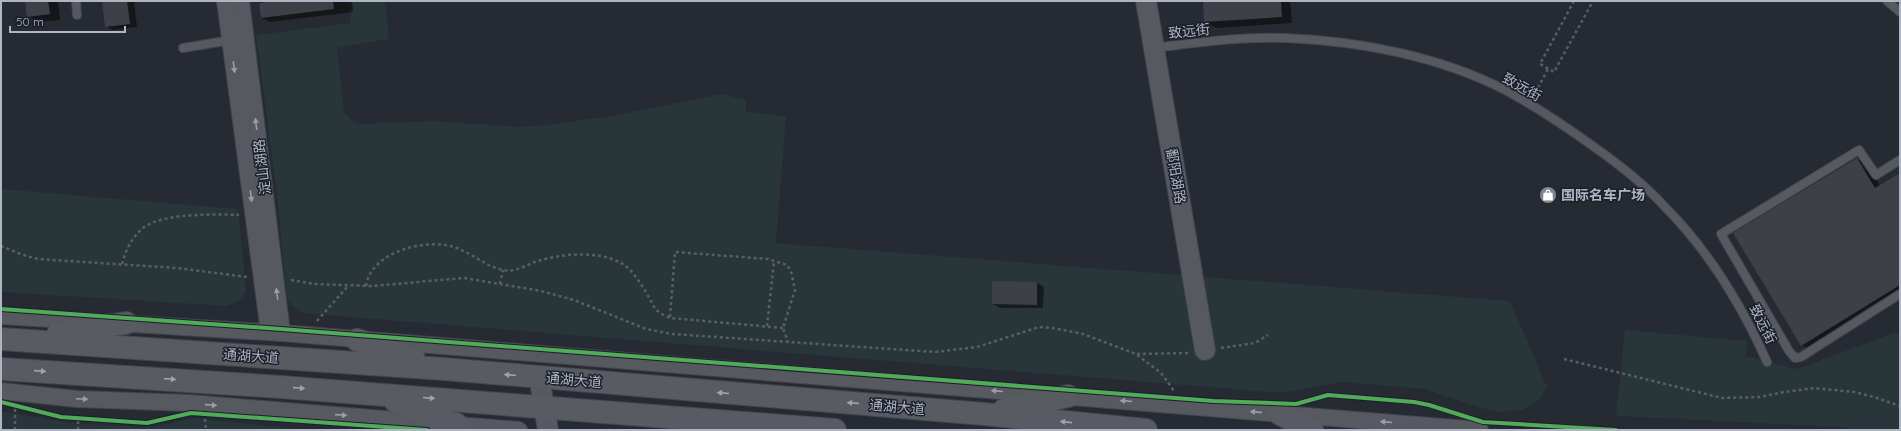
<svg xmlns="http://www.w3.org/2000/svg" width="1901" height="431" viewBox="0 0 1901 431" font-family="Quicksand,'Noto Sans SC',sans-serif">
<rect width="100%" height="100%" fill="#262a32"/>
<g fill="#28363a">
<polygon points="348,1 385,1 389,39 337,48 344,113 356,124 434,121 519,127 546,125 612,116 722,94 746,100 746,112 786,116 776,243 1510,301 1547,387 1538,401 1523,410 1498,412 1478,407 1424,389 1342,382 1281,393 301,313 287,299 278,203 256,35 351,23"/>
<path d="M 1,189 L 238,209 L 246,290 C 242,300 237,302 227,306 L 1,292 Z"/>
<polygon points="1625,330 1747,341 1746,356 1797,369 1894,333 1900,335 1900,430 1855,430 1841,427 1616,416"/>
<polygon points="1,411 72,423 144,427 159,426 193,418 309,430 1,430"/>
</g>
<g fill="#0007">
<polygon points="26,1 58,1 60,20 38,22 28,16"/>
<polygon points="103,1 134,1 137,27 113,30 106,26"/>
<polygon points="259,1 352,1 353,12 270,22 261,18"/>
<polygon points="1204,1 1290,1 1292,23 1216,28 1205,22"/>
<polygon points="1857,159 1868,165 1880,186 1900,174 1900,297 1812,351 1802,345"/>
<polygon points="1037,283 1044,287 1043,308 1000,308 993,304"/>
</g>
<g fill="#3e4048">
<polygon points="25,1 48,1 50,14 27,17"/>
<polygon points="102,1 127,1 130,24 105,27"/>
<polygon points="275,1 333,1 334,9 261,18 259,3"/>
<polygon points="1203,1 1281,1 1282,17 1204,22"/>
<polygon points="1857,158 1875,188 1900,173 1900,285 1801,346 1733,233"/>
<polygon points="992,281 1037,282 1037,305 992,304"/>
</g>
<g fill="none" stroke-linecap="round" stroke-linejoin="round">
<g stroke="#42454b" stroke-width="10">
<g id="service">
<polyline points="76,1 77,15"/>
<polyline points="1887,1 1900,12"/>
<polyline points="183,48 231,40"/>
<path d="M 1154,48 C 1197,43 1241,36 1285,38 C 1359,41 1439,56 1505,90 C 1537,107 1568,128 1597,149 C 1621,166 1645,185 1665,207 C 1709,251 1742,306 1767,362"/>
<polyline points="1900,160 1876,175 1859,150 1721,234 1789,351 1795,358 1801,357 1900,294"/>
</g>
</g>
<g stroke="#42454b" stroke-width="18">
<g id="minor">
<polyline points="225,1 269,332"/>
<polyline points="241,1 282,333"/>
<polyline points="1,316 282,333 1480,430"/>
<polyline points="1,391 77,399 190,403 519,430"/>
</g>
</g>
<g stroke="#42454b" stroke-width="22">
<g id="tertiary">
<polyline points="1146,1 1205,350"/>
<polyline points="539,377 548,430"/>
</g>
</g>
<g stroke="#44464e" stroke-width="24">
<g id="primary">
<polyline points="58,334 126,323"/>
<polyline points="1,339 444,369 984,414 1146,430"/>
<polyline points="357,340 414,359"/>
<polyline points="1,369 281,387 835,430"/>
<polyline points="395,401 419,412 456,424"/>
<polyline points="1004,410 1068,396"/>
<polyline points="1280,414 1312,430"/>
</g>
</g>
<g stroke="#5a5d64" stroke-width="2.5" stroke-dasharray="3 3" stroke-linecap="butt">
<polyline points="1574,1 1540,64 1554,72 1593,1"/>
<polyline points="1535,93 1548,69"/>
<polyline points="1,246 23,255 38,259 177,268 247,277"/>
<path d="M 122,264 C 126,250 131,238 143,228 C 161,213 216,214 239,215"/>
<polyline points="291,280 315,284 372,286 464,278 541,291 574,300 646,329 672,334 935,352 977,347 1039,327 1053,328 1083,334 1136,354 1161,373 1174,391"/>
<polyline points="500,284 503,270"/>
<path d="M 366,286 C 367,282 368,277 370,274 C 384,249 428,239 454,247 C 472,253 486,267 504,270 C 515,273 527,264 538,261 C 564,253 608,249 629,269 C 640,280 648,296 656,310 L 662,314 L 670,318 L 783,328"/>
<polyline points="670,317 675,252 768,259 787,265 791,271 795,290 783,328 788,342"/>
<polyline points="317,321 348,286"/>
<polyline points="767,326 774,262"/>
<polyline points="1221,348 1255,343 1268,335"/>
<polyline points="1137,354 1188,353"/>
<polyline points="1564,359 1722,398 1760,397 1784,392 1814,388 1854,392 1874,397 1900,406"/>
<polyline points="205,419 206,430"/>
<polyline points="15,430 15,407"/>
<polyline points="78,430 78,418"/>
</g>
<use href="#service" stroke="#565960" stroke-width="8"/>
<use href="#minor" stroke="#565960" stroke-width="16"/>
<use href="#tertiary" stroke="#565960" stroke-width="20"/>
<use href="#primary" stroke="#585b62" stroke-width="22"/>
<g stroke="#1b1f2b" stroke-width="6">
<g id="cycleway">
<polyline points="1,309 281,329 1214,401 1296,404 1328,395 1414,402 1429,405 1483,422 1616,430"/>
<polyline points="1,402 61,417 147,423 191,413 427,430"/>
</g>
</g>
<use href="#cycleway" stroke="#51ab58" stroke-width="4"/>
</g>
<defs><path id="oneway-solid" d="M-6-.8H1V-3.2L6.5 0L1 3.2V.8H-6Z"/></defs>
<g fill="#9a9eaa">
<use href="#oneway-solid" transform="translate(234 67) rotate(83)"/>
<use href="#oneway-solid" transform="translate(256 124) rotate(-97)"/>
<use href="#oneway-solid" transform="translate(251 196) rotate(83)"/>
<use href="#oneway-solid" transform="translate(277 294) rotate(-97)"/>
<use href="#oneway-solid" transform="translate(997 391) rotate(-175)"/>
<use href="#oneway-solid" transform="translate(82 399) rotate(3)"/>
<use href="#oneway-solid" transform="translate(1126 401) rotate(-175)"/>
<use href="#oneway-solid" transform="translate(211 405) rotate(4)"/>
<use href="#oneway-solid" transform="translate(1256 412) rotate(-175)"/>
<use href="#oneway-solid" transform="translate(341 415) rotate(4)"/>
<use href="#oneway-solid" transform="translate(1386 422) rotate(-175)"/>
</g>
<g fill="#9ea3b0">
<use href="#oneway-solid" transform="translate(40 371) rotate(4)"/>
<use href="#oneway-solid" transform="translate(510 375) rotate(-175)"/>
<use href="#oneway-solid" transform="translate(170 379) rotate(4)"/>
<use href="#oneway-solid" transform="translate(299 388) rotate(4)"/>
<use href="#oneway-solid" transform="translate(723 393) rotate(-175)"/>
<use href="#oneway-solid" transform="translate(429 398) rotate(5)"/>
<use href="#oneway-solid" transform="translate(853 403) rotate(-175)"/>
<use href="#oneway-solid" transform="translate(1066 422) rotate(-174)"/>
</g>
<defs>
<g id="shop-disc" transform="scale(0.9)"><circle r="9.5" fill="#808490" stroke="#1b1f2b"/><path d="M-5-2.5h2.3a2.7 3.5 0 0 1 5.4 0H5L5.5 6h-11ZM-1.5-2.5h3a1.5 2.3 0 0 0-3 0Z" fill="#fff"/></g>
</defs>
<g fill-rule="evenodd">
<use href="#shop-disc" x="1548" y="195"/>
</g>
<g text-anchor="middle" stroke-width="3" stroke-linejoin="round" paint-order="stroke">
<g font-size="14" fill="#b0b5c3" stroke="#1b1f2b">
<text transform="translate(1189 31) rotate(-6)" y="5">致远街</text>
<text transform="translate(1522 87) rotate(29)" y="5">致远街</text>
<text transform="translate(262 167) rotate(-97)" y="5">淀山湖路</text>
<text transform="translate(1176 176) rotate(80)" y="5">鄱阳湖路</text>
<text transform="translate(1763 324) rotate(63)" y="5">致远街</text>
<text transform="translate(251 356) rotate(4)" y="5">通湖大道</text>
<text transform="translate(574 380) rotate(5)" y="5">通湖大道</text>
<text transform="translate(897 407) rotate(5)" y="5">通湖大道</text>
</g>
<g font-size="14" font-weight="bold" fill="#b0b5c3" stroke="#1b1f2b" text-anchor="start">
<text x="1561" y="200">国际名车广场</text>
</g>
</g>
<rect width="1901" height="431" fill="none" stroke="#b0b5c3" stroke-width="4"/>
<path d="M10 26v6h115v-6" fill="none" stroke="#b0b5c3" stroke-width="2"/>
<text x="16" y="26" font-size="12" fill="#b0b5c3" stroke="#1b1f2b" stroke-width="3" paint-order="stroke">50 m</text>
</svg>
